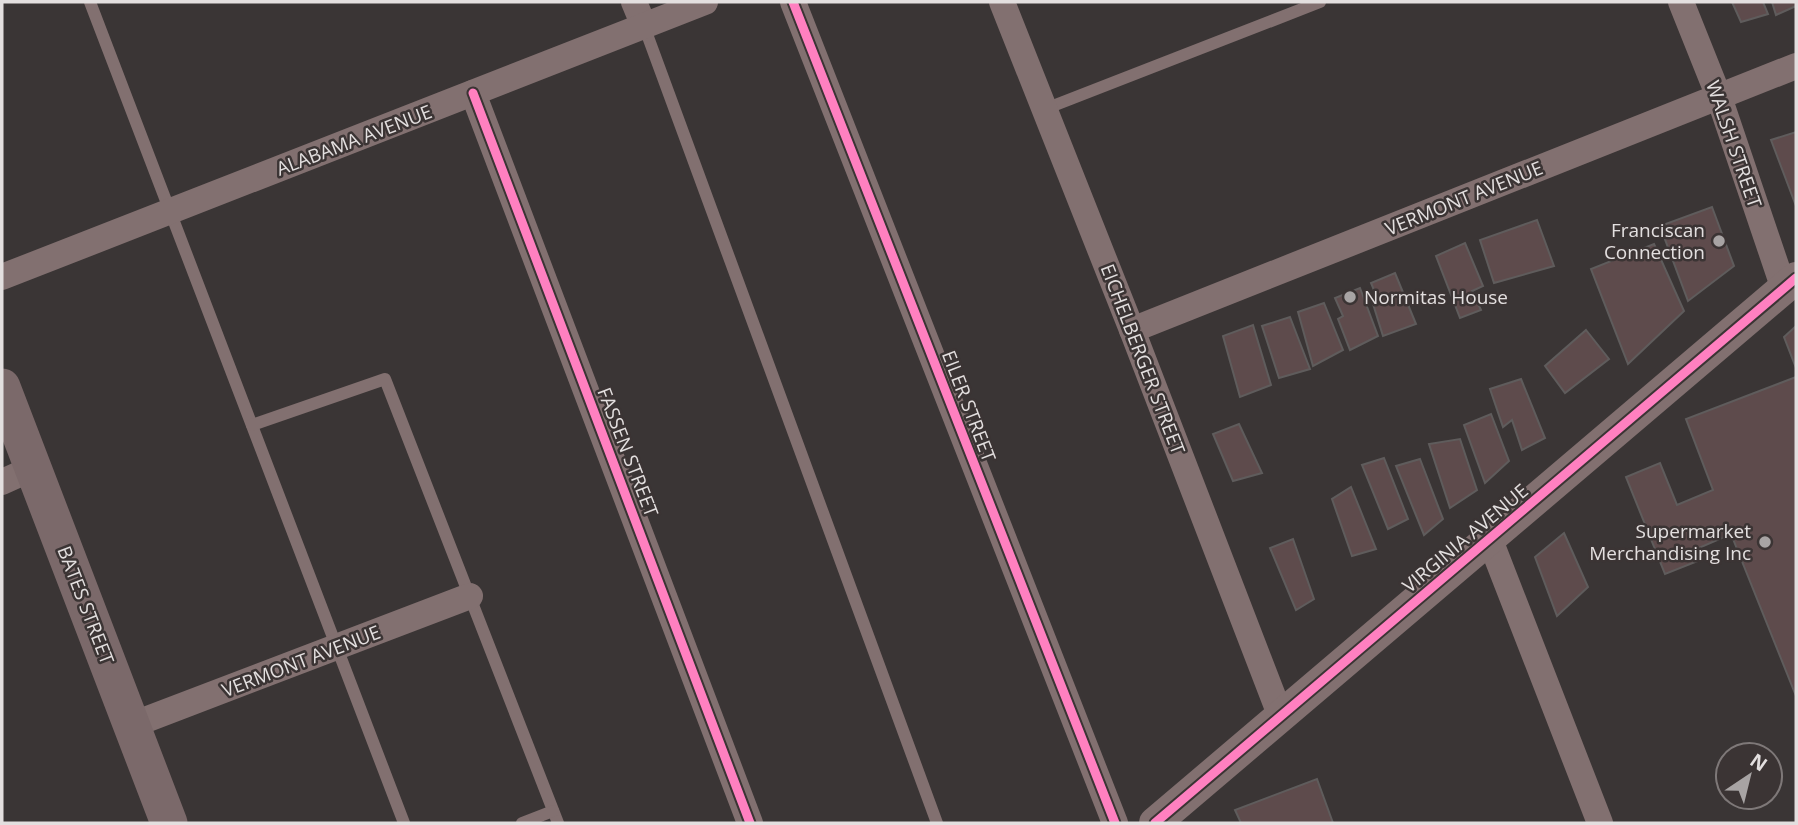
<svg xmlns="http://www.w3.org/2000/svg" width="1798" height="825" viewBox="0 0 1798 825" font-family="'Open Sans',sans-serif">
<rect width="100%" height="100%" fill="#3a3535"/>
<g fill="#5e4b4c" stroke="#5f5c5c" stroke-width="2">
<polygon points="1732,2 1763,2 1768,14 1741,22"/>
<polygon points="1772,2 1796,2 1796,6 1776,15"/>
<polygon points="1796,132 1796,206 1771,140"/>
<polygon points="1712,207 1734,266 1688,301 1660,226"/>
<polygon points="1537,220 1554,266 1494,283 1480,240"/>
<polygon points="1465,243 1483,286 1472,291 1481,310 1460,318 1436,256"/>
<polygon points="1654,244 1684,311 1628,364 1591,269"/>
<polygon points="1395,273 1416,324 1383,336 1373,304 1379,302 1371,283"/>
<polygon points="1360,288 1378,336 1350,350 1338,319 1343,316 1335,298"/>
<polygon points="1324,303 1343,350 1313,366 1298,312"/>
<polygon points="1290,317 1310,369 1279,378 1262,326"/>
<polygon points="1253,325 1271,385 1240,397 1223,336"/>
<polygon points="1796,326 1796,368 1784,337"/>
<polygon points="1586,330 1609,359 1565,393 1545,366"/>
<polygon points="1796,377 1796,696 1731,534 1694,550 1698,561 1665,574 1626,477 1660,463 1677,505 1713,490 1686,419"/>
<polygon points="1521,379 1545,438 1522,450 1512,420 1503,427 1490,389"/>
<polygon points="1491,414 1509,461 1485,483 1464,425"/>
<polygon points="1239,424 1262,473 1233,481 1213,434"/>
<polygon points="1460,439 1477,490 1450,508 1429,444"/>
<polygon points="1384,458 1408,519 1388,529 1362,465"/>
<polygon points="1420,459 1443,519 1424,535 1396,466"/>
<polygon points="1351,487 1376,549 1352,556 1332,499"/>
<polygon points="1564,533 1588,587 1557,616 1535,557"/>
<polygon points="1293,539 1314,599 1296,610 1270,548"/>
<polygon points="1317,779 1333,823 1241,823 1235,810"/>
</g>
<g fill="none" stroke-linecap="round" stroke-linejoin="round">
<g stroke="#827070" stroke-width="12">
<polyline points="90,2 404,823"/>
<polyline points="644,26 937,823"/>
<polyline points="1045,109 1320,2"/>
<polyline points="252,425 385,379 558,823"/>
<polyline points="522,823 553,811"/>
</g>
<g stroke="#827070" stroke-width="26">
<polyline points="634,2 644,26"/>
<polyline points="793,2 1115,823"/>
<polyline points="1002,2 1132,330 1281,717"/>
<polyline points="1681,2 1719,97 1784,289"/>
<polyline points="473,93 750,823"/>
<polyline points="2,277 705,2"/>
<polyline points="1132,330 1796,66"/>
<polyline points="2,482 33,468"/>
<polyline points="1490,540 1600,823"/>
<polyline points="132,725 470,596"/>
</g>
<polyline stroke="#827070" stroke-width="32" points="1155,823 1796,278"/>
<polyline stroke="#7b696a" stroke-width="37" points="2,387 169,823"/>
<g stroke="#3b3434" stroke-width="13">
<g id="cycleway">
<polyline points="793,2 1115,823"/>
<polyline points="473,93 750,823"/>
<polyline points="1155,823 1796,278"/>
</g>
</g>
<use href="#cycleway" stroke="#ff80c0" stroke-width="9"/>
</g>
<g fill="#a8a4a4" stroke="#3b3434" stroke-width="2.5">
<circle cx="1719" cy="241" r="7"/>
<circle cx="1350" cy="297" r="7"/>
<circle cx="1765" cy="542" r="7"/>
</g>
<g text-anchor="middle" stroke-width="5" stroke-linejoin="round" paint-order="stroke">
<g font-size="19" fill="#e3dfdf" stroke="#3b3434">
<text transform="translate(354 140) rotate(-21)" y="7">ALABAMA AVENUE</text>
<text transform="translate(1734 144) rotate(71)" y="7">WALSH STREET</text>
<text transform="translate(1464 198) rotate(-22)" y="7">VERMONT AVENUE</text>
<text transform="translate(1143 359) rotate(69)" y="7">EICHELBERGER STREET</text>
<text transform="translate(969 406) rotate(69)" y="7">EILER STREET</text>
<text transform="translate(628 452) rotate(69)" y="7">FASSEN STREET</text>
<text transform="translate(1465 538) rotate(-40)" y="7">VIRGINIA AVENUE</text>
<text transform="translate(86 605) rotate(69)" y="7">BATES STREET</text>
<text transform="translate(301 661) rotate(-21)" y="7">VERMONT AVENUE</text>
</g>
<g font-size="19" fill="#e3dfdf" stroke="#3b3434" text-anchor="end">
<text x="1705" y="237">Franciscan<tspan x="1705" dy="22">Connection</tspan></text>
<text x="1364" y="304" text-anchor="start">Normitas House</text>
<text x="1751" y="538">Supermarket<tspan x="1751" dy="22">Merchandising Inc</tspan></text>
</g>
</g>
<rect width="1798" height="825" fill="none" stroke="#e3dfdf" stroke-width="7"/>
<g transform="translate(1749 776) rotate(35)"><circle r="33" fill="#3b3434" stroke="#7e7878" stroke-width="2"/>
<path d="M0-5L12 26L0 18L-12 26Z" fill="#a8a4a4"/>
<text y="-10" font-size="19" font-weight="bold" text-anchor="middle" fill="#e3dfdf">N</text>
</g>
</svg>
